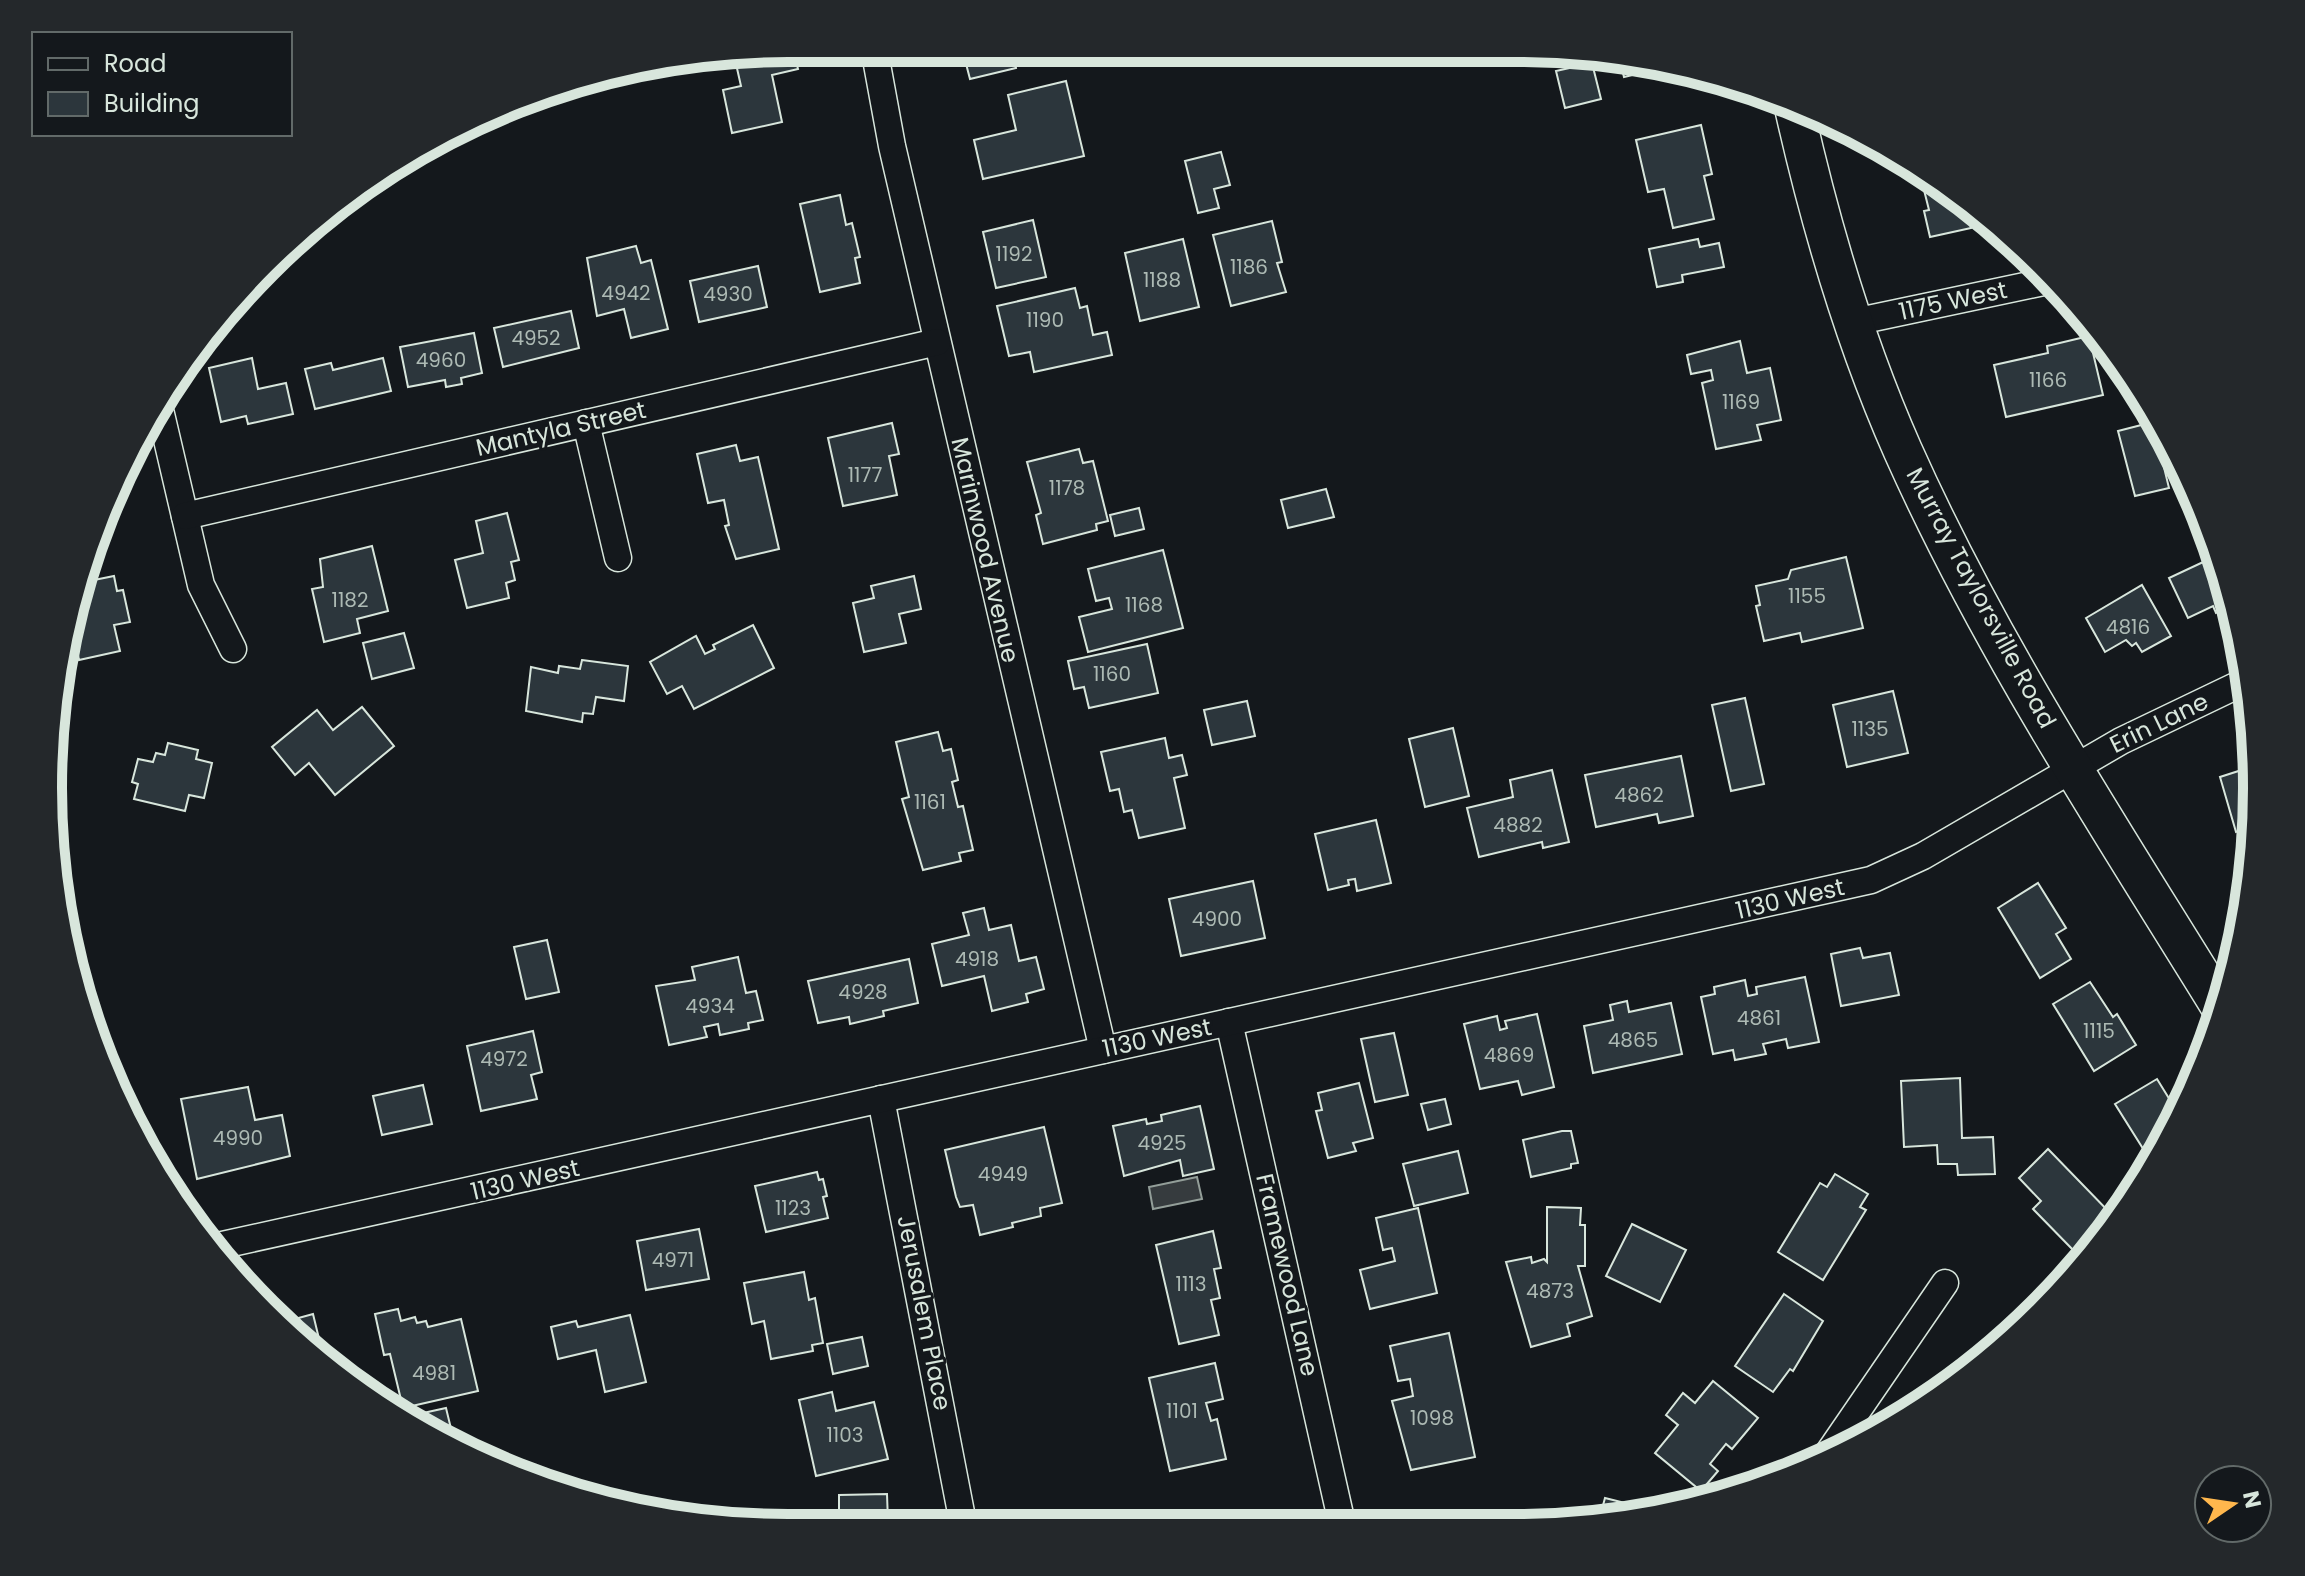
<svg xmlns="http://www.w3.org/2000/svg" width="2305" height="1576" viewBox="0 0 2305 1576" font-family="Poppins,sans-serif">
<rect width="100%" height="100%" fill="#14181c"/>
<polygon fill="#363b3e" stroke="#939e99" stroke-width="2" points="1197,1177 1202,1199 1153,1209 1149,1187"/>
<g fill="#2c363c" stroke="#d8e6dc" stroke-width="2">
<polygon points="793,48 798,69 772,75 782,122 732,133 723,90 741,86 734,55"/>
<polygon points="945,48 1012,48 1016,68 970,79 964,56 948,60"/>
<polygon points="1619,58 1660,62 1662,68 1624,77"/>
<polygon points="1592,63 1601,99 1565,108 1556,71"/>
<polygon points="1066,81 1084,156 983,179 974,140 1016,130 1008,95"/>
<polygon points="1701,125 1712,174 1704,176 1714,219 1673,228 1664,189 1648,192 1636,140"/>
<polygon points="1221,152 1230,185 1214,189 1219,208 1198,213 1185,161"/>
<polygon points="1934,183 1966,208 1971,228 1930,237 1924,211 1929,210 1923,186"/>
<polygon points="840,195 846,225 852,223 860,257 855,258 860,283 820,292 800,204"/>
<polygon points="1033,220 1046,277 996,288 983,232"/>
<polygon points="1272,221 1282,262 1277,263 1286,292 1231,306 1213,235"/>
<polygon points="1183,239 1199,307 1140,321 1125,253"/>
<polygon points="1698,239 1700,247 1719,243 1724,267 1682,275 1683,282 1657,287 1649,249"/>
<polygon points="636,246 641,263 651,260 668,329 631,338 624,309 597,316 587,258"/>
<polygon points="758,266 767,307 699,322 690,281"/>
<polygon points="259,276 261,288 243,292 242,291"/>
<polygon points="1075,288 1080,308 1087,306 1093,335 1107,332 1112,355 1034,372 1030,352 1009,356 997,306"/>
<polygon points="571,311 579,348 503,367 494,328"/>
<polygon points="474,333 482,373 461,378 462,384 446,387 445,380 408,387 400,347"/>
<polygon points="2089,336 2103,395 2006,417 1994,365 2048,353 2047,346"/>
<polygon points="1740,341 1747,373 1770,368 1781,420 1757,425 1761,440 1716,449 1702,383 1713,380 1711,370 1691,374 1687,355"/>
<polygon points="252,358 258,389 286,383 293,414 248,424 246,416 221,422 209,368"/>
<polygon points="383,358 391,391 315,409 305,369 331,363 333,370"/>
<polygon points="2153,422 2169,488 2135,496 2118,431"/>
<polygon points="892,423 899,454 889,456 897,495 843,506 828,438"/>
<polygon points="736,445 740,461 758,457 779,549 736,559 725,526 729,525 724,500 708,503 697,454"/>
<polygon points="1079,449 1083,463 1093,461 1108,521 1096,524 1097,530 1043,544 1036,515 1041,513 1027,462"/>
<polygon points="1326,489 1334,517 1288,528 1281,500"/>
<polygon points="1139,508 1144,529 1115,536 1110,515"/>
<polygon points="507,513 519,560 511,562 515,580 506,583 509,598 467,608 455,560 483,553 476,521"/>
<polygon points="102,514 104,522 107,522 107,541 94,543"/>
<polygon points="372,546 388,611 357,619 360,633 324,642 312,589 323,587 320,559"/>
<polygon points="1163,550 1183,628 1088,652 1079,617 1112,609 1109,598 1096,601 1088,569"/>
<polygon points="2216,556 2231,606 2216,613 2213,606 2188,618 2169,578"/>
<polygon points="1846,557 1863,628 1802,642 1800,633 1764,641 1756,606 1760,605 1756,586 1788,579 1791,570"/>
<polygon points="114,576 117,591 123,590 130,622 114,625 120,651 79,660 72,626 79,600 85,599 84,582"/>
<polygon points="914,576 921,609 899,614 906,643 864,652 853,603 874,598 871,586"/>
<polygon points="2142,585 2171,636 2142,652 2136,643 2132,646 2126,640 2105,652 2086,618"/>
<polygon points="753,625 774,668 694,709 682,686 667,694 650,662 696,636 705,654 715,649 713,645"/>
<polygon points="404,633 414,668 372,679 363,643"/>
<polygon points="1147,644 1158,693 1089,708 1084,687 1074,689 1068,661"/>
<polygon points="582,660 628,666 624,701 596,697 593,714 583,713 582,722 526,711 531,667 558,673 559,666 580,669"/>
<polygon points="1893,691 1908,753 1847,767 1833,705"/>
<polygon points="1745,698 1764,784 1731,791 1712,705"/>
<polygon points="1247,701 1255,736 1212,745 1204,710"/>
<polygon points="362,707 394,746 335,795 309,763 295,775 272,747 317,710 333,730"/>
<polygon points="1453,728 1469,796 1425,807 1409,739"/>
<polygon points="938,732 943,751 951,749 958,780 952,782 958,807 963,806 973,850 959,853 961,861 923,870 902,799 909,797 896,742"/>
<polygon points="1165,738 1169,758 1182,755 1187,775 1174,778 1185,828 1139,838 1132,810 1124,812 1119,789 1110,791 1101,752"/>
<polygon points="168,743 198,750 196,759 212,763 204,798 189,795 185,811 134,799 138,784 132,782 138,759 153,762 156,753 165,755"/>
<polygon points="2254,754 2257,788 2253,826 2236,832 2220,777 2254,766 2251,755"/>
<polygon points="1681,756 1693,816 1659,823 1657,814 1596,827 1585,775"/>
<polygon points="1552,770 1569,842 1543,848 1542,842 1479,857 1467,808 1513,797 1510,780"/>
<polygon points="1376,820 1391,883 1357,891 1355,879 1348,880 1349,885 1328,890 1315,834"/>
<polygon points="1253,881 1265,938 1181,956 1169,899"/>
<polygon points="2038,883 2066,928 2056,934 2071,959 2040,978 1998,908"/>
<polygon points="984,908 989,930 1011,925 1019,961 1036,957 1044,989 1026,994 1028,1002 992,1011 984,976 942,986 932,944 969,935 963,913"/>
<polygon points="547,940 559,992 526,999 514,947"/>
<polygon points="1860,948 1863,958 1890,953 1899,995 1841,1006 1831,954"/>
<polygon points="738,957 746,993 756,991 763,1020 748,1023 749,1029 720,1035 718,1024 704,1027 707,1037 669,1045 656,986 695,980 692,967"/>
<polygon points="909,959 918,1003 883,1011 884,1016 850,1024 849,1017 818,1023 808,981"/>
<polygon points="1805,977 1819,1042 1788,1048 1786,1039 1763,1044 1766,1054 1735,1060 1733,1050 1713,1054 1701,997 1715,994 1714,987 1745,980 1748,996 1757,994 1756,987"/>
<polygon points="2090,982 2113,1017 2117,1014 2136,1045 2094,1071 2053,1004"/>
<polygon points="1627,1001 1629,1012 1671,1003 1682,1054 1593,1073 1584,1026 1613,1020 1610,1005"/>
<polygon points="1537,1014 1554,1087 1522,1095 1518,1081 1480,1089 1464,1024 1497,1016 1500,1030 1507,1028 1505,1021"/>
<polygon points="533,1031 542,1072 531,1075 537,1099 481,1111 467,1046"/>
<polygon points="1394,1033 1408,1095 1375,1102 1361,1039"/>
<polygon points="1960,1078 1962,1138 1993,1137 1995,1174 1958,1175 1957,1164 1938,1164 1937,1145 1904,1147 1901,1081"/>
<polygon points="2157,1079 2178,1113 2152,1163 2115,1104"/>
<polygon points="1359,1083 1373,1138 1353,1143 1356,1151 1328,1158 1316,1111 1322,1110 1318,1093"/>
<polygon points="423,1085 432,1124 382,1135 373,1096"/>
<polygon points="248,1087 255,1120 282,1115 290,1156 197,1179 181,1099"/>
<polygon points="1445,1099 1451,1124 1428,1130 1421,1104"/>
<polygon points="1200,1106 1214,1169 1183,1176 1180,1160 1124,1176 1113,1126 1146,1119 1147,1124 1162,1121 1161,1115"/>
<polygon points="1044,1127 1062,1203 1040,1208 1041,1216 1012,1223 1013,1227 980,1235 973,1205 960,1207 956,1197 945,1150"/>
<polygon points="1562,1131 1571,1131 1578,1163 1571,1164 1571,1168 1531,1177 1523,1140"/>
<polygon points="2048,1149 2114,1217 2077,1254 2033,1209 2041,1201 2019,1178"/>
<polygon points="1458,1151 1468,1193 1414,1206 1403,1164"/>
<polygon points="817,1172 819,1180 823,1179 827,1196 823,1197 828,1218 766,1232 755,1186"/>
<polygon points="1835,1174 1868,1194 1860,1207 1866,1210 1823,1280 1778,1252 1820,1183 1827,1187"/>
<polygon points="1547,1207 1581,1208 1580,1225 1585,1225 1585,1266 1578,1266 1592,1316 1567,1324 1570,1336 1531,1347 1506,1262 1531,1257 1532,1263 1544,1259 1547,1262"/>
<polygon points="1418,1208 1437,1293 1370,1309 1360,1270 1395,1261 1392,1248 1383,1250 1376,1218"/>
<polygon points="1632,1224 1686,1250 1660,1302 1606,1276"/>
<polygon points="699,1229 709,1279 646,1290 637,1241"/>
<polygon points="1213,1231 1221,1268 1214,1269 1220,1298 1211,1300 1219,1335 1179,1344 1156,1245"/>
<polygon points="804,1272 809,1300 815,1298 823,1343 812,1345 813,1351 771,1359 764,1321 752,1324 744,1283"/>
<polygon points="1784,1294 1823,1321 1793,1371 1790,1369 1773,1392 1735,1366"/>
<polygon points="398,1309 401,1321 415,1317 417,1323 426,1321 428,1327 461,1319 478,1391 403,1408 390,1354 384,1355 375,1314"/>
<polygon points="313,1314 321,1347 311,1349 285,1328 284,1322"/>
<polygon points="630,1315 646,1382 605,1392 596,1350 558,1359 551,1327 576,1321 578,1327"/>
<polygon points="1449,1333 1475,1457 1411,1470 1392,1401 1413,1396 1410,1379 1398,1381 1390,1346"/>
<polygon points="862,1337 868,1366 833,1374 827,1344"/>
<polygon points="1215,1363 1223,1399 1206,1403 1211,1421 1217,1419 1226,1459 1170,1471 1149,1378"/>
<polygon points="1713,1381 1758,1418 1732,1449 1726,1444 1710,1464 1718,1471 1701,1491 1655,1453 1678,1425 1666,1415 1683,1393 1695,1403"/>
<polygon points="832,1392 836,1411 874,1402 888,1459 816,1476 799,1400"/>
<polygon points="446,1408 454,1441 449,1442 416,1424 414,1415"/>
<polygon points="887,1494 888,1522 839,1523 839,1495"/>
<polygon points="1605,1498 1637,1506 1634,1516 1599,1520"/>
<polygon points="1188,1520 1190,1528 1153,1528"/>
</g>
<g fill="none" stroke-linecap="round" stroke-linejoin="round">
<g stroke="#d8e6dc" stroke-width="29">
<g id="street">
<polyline points="874,48 892,146 1103,1050"/>
<polyline points="1854,322 2053,280"/>
<polyline points="161,414 201,585 233,649"/>
<polyline points="586,423 618,558"/>
<polyline points="185,516 937,342"/>
<polyline points="1229,1022 1343,1528"/>
<polyline points="881,1099 964,1528"/>
<polyline points="218,1246 1871,880 1923,856 2121,741 2246,681"/>
<polyline points="1825,1458 1945,1283"/>
</g>
</g>
<g stroke="#d8e6dc" stroke-width="41">
<path id="secondary" d="M 1795,112 C 1821,227 1855,343 1903,451 C 1990,646 2109,826 2220,1006"/>
</g>
<use href="#street" stroke="#14181c" stroke-width="26"/>
<use href="#secondary" stroke="#14181c" stroke-width="38"/>
</g>
<g text-anchor="middle" stroke-width="6" stroke-linejoin="round" paint-order="stroke">
<g font-size="20" fill="#adbab4">
<text x="1014" y="261">1192</text>
<text x="1249" y="274">1186</text>
<text x="1162" y="287">1188</text>
<text x="626" y="300">4942</text>
<text x="728" y="301">4930</text>
<text x="1045" y="327">1190</text>
<text x="536" y="345">4952</text>
<text x="441" y="367">4960</text>
<text x="2048" y="387">1166</text>
<text x="1741" y="409">1169</text>
<text x="865" y="482">1177</text>
<text x="1067" y="495">1178</text>
<text x="1807" y="603">1155</text>
<text x="350" y="607">1182</text>
<text x="1144" y="612">1168</text>
<text x="2128" y="634">4816</text>
<text x="1112" y="681">1160</text>
<text x="1870" y="736">1135</text>
<text x="1639" y="802">4862</text>
<text x="930" y="809">1161</text>
<text x="1518" y="832">4882</text>
<text x="1217" y="926">4900</text>
<text x="977" y="966">4918</text>
<text x="863" y="999">4928</text>
<text x="710" y="1013">4934</text>
<text x="1759" y="1025">4861</text>
<text x="2099" y="1038">1115</text>
<text x="1633" y="1047">4865</text>
<text x="1509" y="1062">4869</text>
<text x="504" y="1066">4972</text>
<text x="238" y="1145">4990</text>
<text x="1162" y="1150">4925</text>
<text x="1003" y="1181">4949</text>
<text x="793" y="1215">1123</text>
<text x="673" y="1267">4971</text>
<text x="1191" y="1291">1113</text>
<text x="1550" y="1298">4873</text>
<text x="434" y="1380">4981</text>
<text x="1182" y="1418">1101</text>
<text x="1432" y="1425">1098</text>
<text x="845" y="1442">1103</text>
</g>
<g font-size="24" fill="#d8e6dc" stroke="#14181c">
<text transform="translate(1953 301) rotate(-12)" y="8">1175 West</text>
<text transform="translate(561 429) rotate(-13)" y="8">Mantyla Street</text>
<text transform="translate(985 550) rotate(77)" y="8">Marinwood Avenue</text>
<text transform="translate(1981 598) rotate(62)" y="8">Murray Taylorsville Road</text>
<text transform="translate(2159 723) rotate(-26)" y="8">Erin Lane</text>
<text transform="translate(1790 899) rotate(-13)" y="8">1130 West</text>
<text transform="translate(1157 1038) rotate(-12)" y="8">1130 West</text>
<text transform="translate(525 1180) rotate(-13)" y="8">1130 West</text>
<text transform="translate(1287 1275) rotate(77)" y="8">Framewood Lane</text>
<text transform="translate(924 1313) rotate(79)" y="8">Jerusalem Place</text>
</g>
</g>
<path d="M0 0H2305V1576H0ZM788 62H1517A726 726 0 0 1 2243 788V788A726 726 0 0 1 1517 1514H788A726 726 0 0 1 62 788V788A726 726 0 0 1 788 62Z" fill="#24282b" fill-rule="evenodd"/>
<path fill="none" stroke="#d8e6dc" stroke-width="10" d="M788 62H1517A726 726 0 0 1 2243 788V788A726 726 0 0 1 1517 1514H788A726 726 0 0 1 62 788V788A726 726 0 0 1 788 62Z"/>
<rect x="32" y="32" width="260" height="104" fill="#14181c" stroke="#626a69" stroke-width="2"/>
<rect x="48" y="58" width="40" height="12" fill="#14181c" stroke="#626a69" stroke-width="2"/>
<text x="104" y="72" font-size="24" fill="#d8e6dc">Road</text>
<rect x="48" y="92" width="40" height="24" fill="#2c363c" stroke="#626a69" stroke-width="2"/>
<text x="104" y="112" font-size="24" fill="#d8e6dc">Building</text>
<g transform="translate(2233 1504) rotate(77)"><circle r="38" fill="#14181c" stroke="#626a69" stroke-width="2"/>
<path d="M0-6L14 30L0 20L-14 30Z" fill="#ffb74d"/>
<text y="-12" font-size="22" font-weight="bold" text-anchor="middle" fill="#d8e6dc">N</text>
</g>
</svg>
